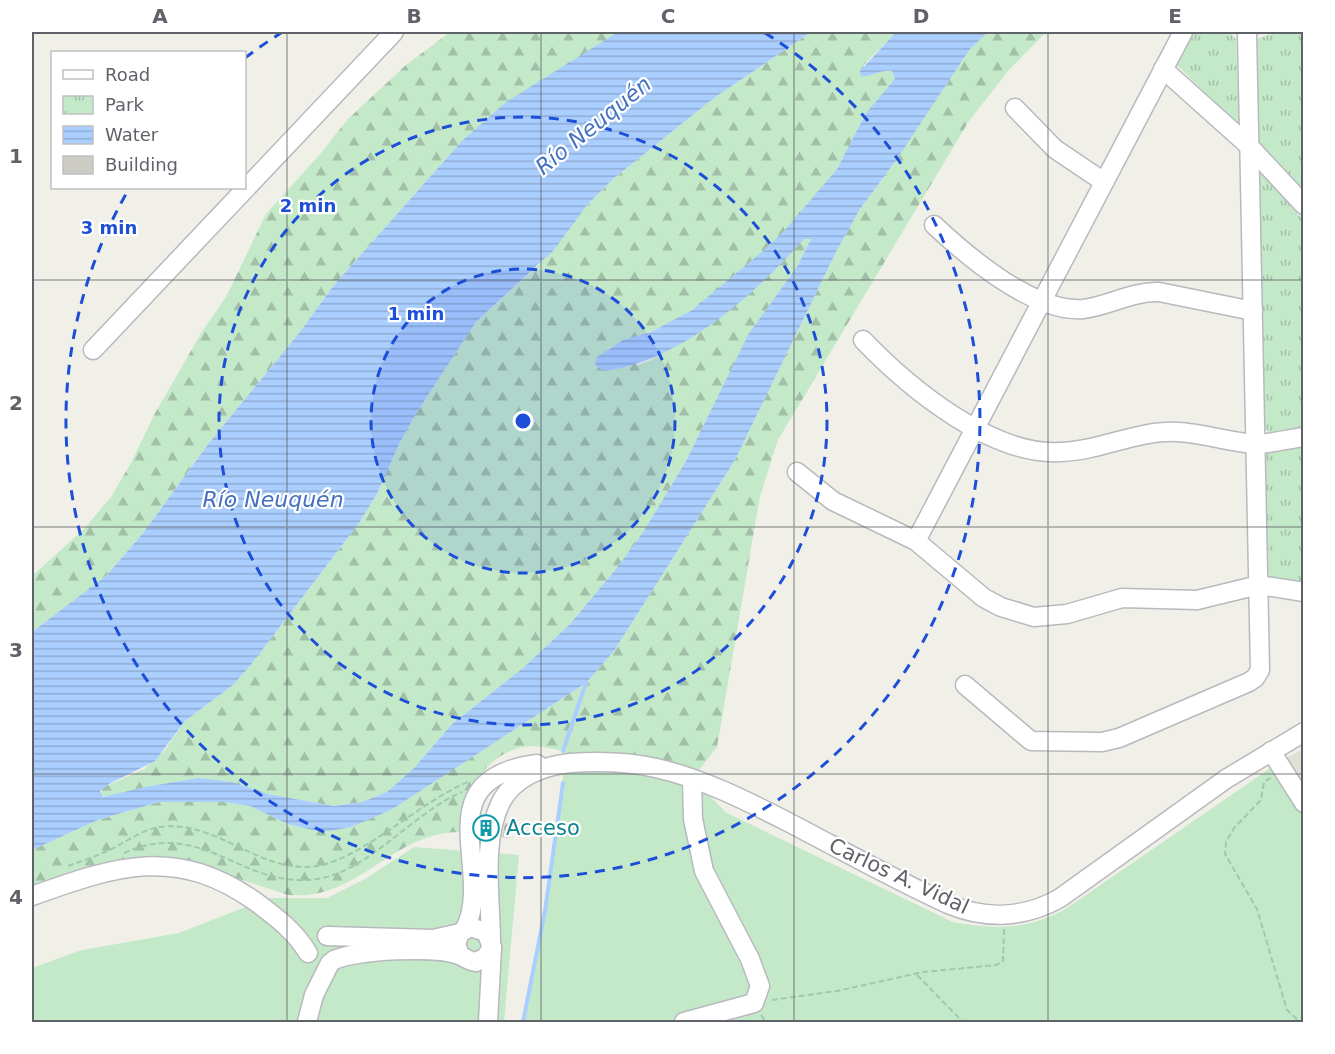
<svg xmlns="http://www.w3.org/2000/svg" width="1335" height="1054" viewBox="0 0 1335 1054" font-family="'DejaVu Sans',sans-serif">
<defs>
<pattern id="forest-firs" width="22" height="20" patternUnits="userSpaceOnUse" patternTransform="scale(1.5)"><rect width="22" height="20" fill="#c4e9c9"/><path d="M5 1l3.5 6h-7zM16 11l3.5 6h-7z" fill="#a2c0a7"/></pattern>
<pattern id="park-tufts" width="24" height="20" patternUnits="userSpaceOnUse" patternTransform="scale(1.5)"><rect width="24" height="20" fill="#c4e9c9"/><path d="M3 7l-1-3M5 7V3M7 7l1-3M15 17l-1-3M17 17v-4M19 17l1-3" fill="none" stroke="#a2c0a7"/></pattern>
<pattern id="water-rules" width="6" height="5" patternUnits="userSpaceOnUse" patternTransform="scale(1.5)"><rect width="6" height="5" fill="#aacfff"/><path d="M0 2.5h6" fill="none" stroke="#8eabd2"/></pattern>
<pattern id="building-cross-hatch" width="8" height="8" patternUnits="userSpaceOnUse" patternTransform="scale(1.5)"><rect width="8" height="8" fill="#cccbc4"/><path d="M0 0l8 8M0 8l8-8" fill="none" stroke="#a9a8a3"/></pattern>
</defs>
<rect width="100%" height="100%" fill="#f1f0e8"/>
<polygon fill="#e1e0d6" points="1303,749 1303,803 1278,763"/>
<g fill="#c4e9c9">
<path d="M 1278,763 L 1303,803 L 1303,1022 L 523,1022 L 545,911 L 563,783 L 563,764 L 692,779 L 727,813 L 953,922 C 995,930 1029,930 1067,908 Z"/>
<polygon points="414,847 519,855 504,1022 32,1022 32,968 82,950 179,933 268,898 327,898 365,879"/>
</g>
<g fill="url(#forest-firs)">
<polygon points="450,32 618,32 461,142 334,285 299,333 209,443 143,533 107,575 32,632 32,576 84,529 111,497 132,461 154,415 203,330 226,297 266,214 321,153 347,120 406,65"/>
<path d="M 811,32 L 896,32 L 863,66 L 871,75 L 887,70 L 892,71 L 895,79 C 888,94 872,103 864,117 C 854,134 847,154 836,170 C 800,225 728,291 670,323 C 649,334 627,338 607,349 L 637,365 L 650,361 L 742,299 L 760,284 L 804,238 L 811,239 L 798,265 L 748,336 L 686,461 L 645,531 L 616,569 L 570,624 L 523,668 L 452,724 L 414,768 L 387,792 L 362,802 L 334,806 L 268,794 L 101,796 L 102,788 L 144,769 L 165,750 L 185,721 L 233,685 L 250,666 L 359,523 L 377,494 L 399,444 L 417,412 L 476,322 L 538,266 L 587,205 L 613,179 L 714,98 Z"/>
<path d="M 988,32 L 1046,32 L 1009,70 L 969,121 L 778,440 L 760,496 L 717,747 L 692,779 L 563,764 L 563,751 C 553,749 541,746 531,746 C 486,750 464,792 460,832 C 389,833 361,901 288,895 L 196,865 L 32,890 L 32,850 L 98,820 L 159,802 L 224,802 L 250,806 L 288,824 L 312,830 L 331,831 L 351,827 L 391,809 L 586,683 L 614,651 L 735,460 L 837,250 L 860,209 L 897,159 L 970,49 Z"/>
</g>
<g fill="url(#park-tufts)">
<polygon points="1191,32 1228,32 1236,39 1239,123 1234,122 1178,66 1177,63"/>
<polygon points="1278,32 1303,32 1303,191 1258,145 1256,39"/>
<polygon points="1260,171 1303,220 1303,428 1273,434 1269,433 1263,425 1257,172"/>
<polygon points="1303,443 1303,585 1276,580 1267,573 1264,456 1269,449"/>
</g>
<path fill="url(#water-rules)" d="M 618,32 L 811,32 L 714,98 L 613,179 L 587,205 L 554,250 L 476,322 L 417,412 L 399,444 L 377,494 L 359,523 L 250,666 L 233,685 L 185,721 L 155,761 L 109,784 L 100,791 L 103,797 L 145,787 L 199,778 L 232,782 L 268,794 L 334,806 L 362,802 L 387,792 L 414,768 L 452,724 L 523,668 L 570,624 L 616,569 L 644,531 L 686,461 L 748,335 L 798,265 L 811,239 L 804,239 C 754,295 681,361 604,371 L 595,365 L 597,357 L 623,340 L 651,332 L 692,310 L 763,251 L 786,229 L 837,169 L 866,113 L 895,79 L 892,71 C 881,69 872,77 861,76 L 860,71 L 896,32 L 988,32 L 970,49 L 897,159 L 860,209 L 837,250 L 735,460 L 614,651 L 586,683 L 391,810 L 351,827 L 330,831 L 312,830 L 288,824 L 250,806 L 224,802 L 159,802 L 98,820 L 32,850 L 32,632 L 107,575 L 143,533 L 209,443 L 299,333 L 334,285 L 461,142 L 506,102 Z"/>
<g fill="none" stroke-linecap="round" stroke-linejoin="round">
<g stroke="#aacfff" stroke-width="4">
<polyline points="563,751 586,683"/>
<polyline points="523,1022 545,911 563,783"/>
</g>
</g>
<polygon fill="url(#building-cross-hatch)" points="505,823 511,824 510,838 502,837"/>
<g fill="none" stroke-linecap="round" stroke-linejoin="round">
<g stroke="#b8b9be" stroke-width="21">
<g id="minor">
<polyline points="1163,69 1249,146 1304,205"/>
<polyline points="1015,108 1055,149 1104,182"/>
<path d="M 934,225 C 968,257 1034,313 1083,309 C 1109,306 1132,291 1159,292 L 1253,311"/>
<path d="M 863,340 C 908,387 991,456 1060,452 C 1100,451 1137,430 1177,432 C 1203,433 1228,442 1254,444 C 1270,444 1288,439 1304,437"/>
<polyline points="93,350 394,32"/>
<polyline points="797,472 833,501 916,541 984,598 1001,607 1034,617 1067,614 1122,598 1197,600 1259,585 1304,592"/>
<polyline points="916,541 1183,32"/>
<polyline points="965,685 1031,741 1102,742 1119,738 1249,682 1255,678 1260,670 1247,33"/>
<polyline points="1271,751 1304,803"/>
<path d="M 32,896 C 116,866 176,845 256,902 C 276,917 295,931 308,953"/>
<path d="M 465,929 C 495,869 423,779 537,764"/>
<polyline points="327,936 433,939 460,933"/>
<path d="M 491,942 C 491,899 481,842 501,802 C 514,777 543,766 570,763 C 597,761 630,762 656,768 C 701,778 745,800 786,821 C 840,849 893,879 948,904 C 986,920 1025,918 1060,898 L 1226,779 L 1304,732"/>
<path d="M 334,960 C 355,950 437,946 459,955 C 466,958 468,961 476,962 L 486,957 L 492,947 L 486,932 L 470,927 L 460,933 L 456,944 L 460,955"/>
<polyline points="307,1022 314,995 330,963"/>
<polyline points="488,1022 492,947"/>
<polyline points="684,1022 754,1003 760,986 750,959 704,871 693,819 692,779"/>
</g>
</g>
<g stroke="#9dcaaf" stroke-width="2" stroke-dasharray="6 3" stroke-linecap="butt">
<polyline points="1271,778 1264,782 1261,800 1234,828 1226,842 1225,854 1257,909 1287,1010 1300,1022"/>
<path d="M 124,853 C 203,817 242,890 317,879 C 368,872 414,812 462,792"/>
<path d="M 68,866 C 85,860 103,854 119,845 C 132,838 145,829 160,827 C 217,819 260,875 317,866 C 363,858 421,801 468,782"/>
<polyline points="917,975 963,1022"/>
<polyline points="772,1000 837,991 923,972 996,965 1003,961 1004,929"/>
<polyline points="761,1015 766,1022"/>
</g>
<use href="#minor" stroke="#fff" stroke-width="18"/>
</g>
<path fill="none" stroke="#5f6268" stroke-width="1.5" stroke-opacity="0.55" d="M 287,32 L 287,1022M 541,32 L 541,1022M 794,32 L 794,1022M 1048,32 L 1048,1022M 32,280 L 1304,280M 32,527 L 1304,527M 32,774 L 1304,774"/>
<circle cx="523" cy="421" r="152" fill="#1d4ed8" fill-opacity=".12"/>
<g fill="none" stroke="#1d4ed8" stroke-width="3" stroke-dasharray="10 8">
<circle cx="523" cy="421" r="152"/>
<circle cx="523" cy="421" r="304"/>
<path d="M245 58A457 457 0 0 1 281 33M765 33A457 457 0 1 1 129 189"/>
</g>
<defs>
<g id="building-ring" transform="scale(1.35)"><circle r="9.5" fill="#fff" stroke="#0f9aa8" stroke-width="1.5"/><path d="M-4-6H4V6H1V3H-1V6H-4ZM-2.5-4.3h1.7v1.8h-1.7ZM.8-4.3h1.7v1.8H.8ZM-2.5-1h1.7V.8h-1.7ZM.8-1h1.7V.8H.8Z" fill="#0f9aa8"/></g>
</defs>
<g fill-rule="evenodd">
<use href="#building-ring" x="486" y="828"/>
</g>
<g text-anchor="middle" stroke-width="4.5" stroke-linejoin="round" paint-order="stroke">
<g font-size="21" fill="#0d838f" stroke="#fff" text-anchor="start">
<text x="506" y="835">Acceso</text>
</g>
<g font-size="21" fill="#5f6268" stroke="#fff">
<text transform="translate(899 876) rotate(25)" y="7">Carlos A. Vidal</text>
</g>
<g font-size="22" font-style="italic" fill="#4571be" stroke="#fff">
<text transform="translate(593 125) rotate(-39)" y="8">Río Neuquén</text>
<text x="273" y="507">Río Neuquén</text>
</g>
</g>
<circle cx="523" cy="421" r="9" fill="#1d4ed8" stroke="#fff" stroke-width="3"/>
<g font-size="18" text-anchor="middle" font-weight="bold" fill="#1d4ed8" stroke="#fff" stroke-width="4.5" stroke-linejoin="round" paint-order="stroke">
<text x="308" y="212">2 min</text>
<text x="109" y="234">3 min</text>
<text x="416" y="320">1 min</text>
</g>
<rect width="1335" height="1054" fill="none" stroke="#ffffff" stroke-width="66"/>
<rect x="51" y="51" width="195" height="138" fill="#ffffff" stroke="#bfc0c3" stroke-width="1.5"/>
<rect x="63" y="70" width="30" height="9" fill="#ffffff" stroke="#bfc0c3" stroke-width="1.5"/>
<text x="105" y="81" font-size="18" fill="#5f6268">Road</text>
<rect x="63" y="96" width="30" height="18" fill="url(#park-tufts)" stroke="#bfc0c3" stroke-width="1.5"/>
<text x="105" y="111" font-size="18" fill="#5f6268">Park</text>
<rect x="63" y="126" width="30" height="18" fill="url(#water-rules)" stroke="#bfc0c3" stroke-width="1.5"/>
<text x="105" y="141" font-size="18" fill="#5f6268">Water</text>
<rect x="63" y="156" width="30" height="18" fill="#cccbc4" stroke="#bfc0c3" stroke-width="1.5"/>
<text x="105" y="171" font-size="18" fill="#5f6268">Building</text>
<rect x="33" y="33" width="1269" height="988" fill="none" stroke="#5f6268" stroke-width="2"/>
<g font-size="20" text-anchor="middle" font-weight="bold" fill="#5f6268">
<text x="160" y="23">A</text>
<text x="414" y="23">B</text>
<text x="668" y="23">C</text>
<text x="921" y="23">D</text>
<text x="1175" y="23">E</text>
<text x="16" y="163">1</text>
<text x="16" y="410">2</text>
<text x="16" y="657">3</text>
<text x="16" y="904">4</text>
</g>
</svg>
